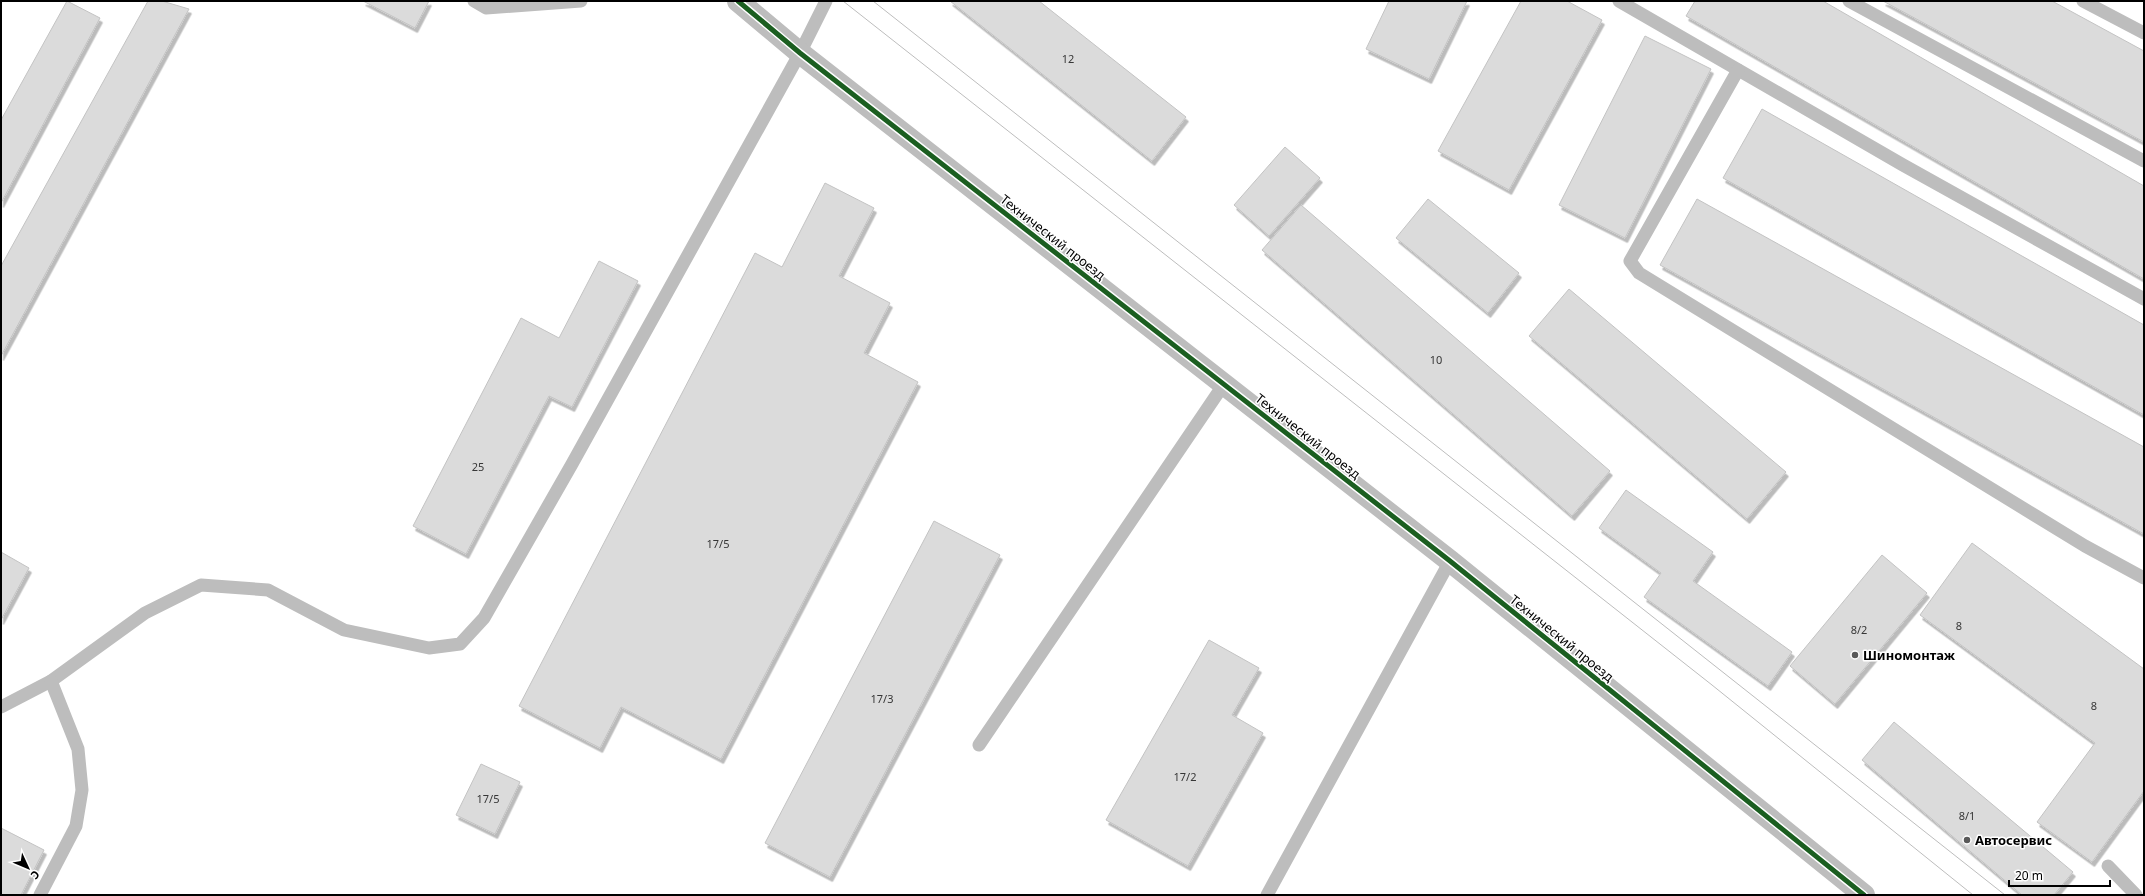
<svg xmlns="http://www.w3.org/2000/svg" width="2145" height="896" viewBox="0 0 2145 896" font-family="'Noto Sans',sans-serif">
<defs>
<filter id="shadow"><feDropShadow dx="2.5" dy="4.5" stdDeviation="0" flood-color="#0004"/></filter>
</defs>
<rect width="100%" height="100%" fill="#fff"/>
<g fill="#dbdbdb" stroke="#c3c3c3" filter="url(#shadow)">
<polygon points="67,1 100,18 1,203 1,120"/>
<polygon points="148,1 162,1 189,9 1,356 1,266"/>
<polygon points="363,1 429,1 415,28"/>
<polygon points="950,1 1039,1 1186,117 1152,161"/>
<polygon points="1389,1 1467,1 1429,79 1366,49"/>
<polygon points="1521,1 1567,1 1602,20 1509,190 1438,151"/>
<polygon points="1695,1 1823,1 2144,186 2144,279 1686,16"/>
<polygon points="1883,1 2052,1 2144,51 2144,142"/>
<polygon points="1645,36 1711,69 1625,238 1559,205"/>
<polygon points="1762,109 2144,325 2144,415 1723,178"/>
<polygon points="1285,147 1320,178 1269,236 1234,205"/>
<polygon points="825,183 874,208 839,276 890,303 864,353 918,382 721,759 621,707 600,748 519,706 755,253 782,267"/>
<polygon points="1428,199 1519,273 1488,313 1396,238"/>
<polygon points="1697,199 2144,447 2144,534 1660,265"/>
<polygon points="1301,205 1610,471 1572,516 1262,250"/>
<polygon points="599,261 638,281 572,407 549,396 466,554 413,526 521,318 559,338"/>
<polygon points="1569,289 1786,472 1747,519 1529,336"/>
<polygon points="1626,490 1713,552 1693,581 1792,652 1768,686 1644,597 1661,573 1599,528"/>
<polygon points="934,521 1000,555 830,877 765,843"/>
<polygon points="1972,543 2144,669 2144,791 2092,862 2037,822 2095,743 1920,615"/>
<polygon points="1,552 29,568 1,620"/>
<polygon points="1882,555 1927,593 1835,704 1790,666"/>
<polygon points="1209,640 1259,668 1232,715 1263,733 1188,866 1106,820"/>
<polygon points="1894,722 2073,872 2054,895 2022,895 1862,760"/>
<polygon points="481,764 520,782 495,834 456,815"/>
<polygon points="1,828 44,850 21,895 1,895"/>
</g>
<g fill="none" stroke-linecap="round" stroke-linejoin="round">
<g stroke="#bdbdbd" stroke-width="13">
<polyline points="474,1 486,8 581,1"/>
<polyline points="1619,1 1903,165 2144,299"/>
<polyline points="1849,1 2144,161"/>
<polyline points="2083,1 2144,33"/>
<polyline points="1738,70 1630,261 1639,273 2085,546 2144,578"/>
<polyline points="1,707 51,681 145,613 201,585 268,590 344,630 429,648 460,644 484,618 572,464 800,53 826,1"/>
<polyline points="979,745 1224,384"/>
<polyline points="2108,866 2136,895"/>
<polyline points="40,895 76,826 82,790 78,749 51,681"/>
<polyline points="1267,895 1450,561"/>
</g>
<polyline stroke="#bdbdbd" stroke-width="22" points="738,1 800,53 1450,561 1864,895"/>
<g stroke="#bdbdbd" stroke-width="1">
<polyline points="843,1 1712,685 1973,895"/>
<polyline points="873,1 2005,895"/>
</g>
<g stroke="#fff" stroke-width="8">
<polyline id="cycleway" points="738,1 800,53 1450,561 1864,895"/>
</g>
<use href="#cycleway" stroke="#1b5e20" stroke-width="5"/>
</g>
<g fill="#595959" stroke="#fff" stroke-width="1.5">
<circle cx="1855" cy="655" r="4"/>
<circle cx="1967" cy="840" r="4"/>
</g>
<g text-anchor="middle" stroke-width="3" stroke-linejoin="round" paint-order="stroke">
<g font-size="11" fill="#373737">
<text x="1068" y="63">12</text>
<text x="1436" y="364">10</text>
<text x="478" y="471">25</text>
<text x="718" y="548">17/5</text>
<text x="1959" y="630">8</text>
<text x="1859" y="634">8/2</text>
<text x="882" y="703">17/3</text>
<text x="2094" y="710">8</text>
<text x="1185" y="781">17/2</text>
<text x="488" y="803">17/5</text>
<text x="1967" y="820">8/1</text>
</g>
<g font-size="13" fill="#000" stroke="#fff">
<text transform="translate(1053 237) rotate(38)" y="5">Технический проезд</text>
<text transform="translate(1308 436) rotate(38)" y="5">Технический проезд</text>
<text transform="translate(1562 638) rotate(39)" y="5">Технический проезд</text>
</g>
<g font-size="13" font-weight="bold" fill="#000" stroke="#fff" text-anchor="start">
<text x="1863" y="660">Шиномонтаж</text>
<text x="1975" y="845">Автосервис</text>
</g>
</g>
<rect width="2145" height="896" fill="none" stroke="#000000" stroke-width="4"/>
<g transform="translate(28 868) rotate(134)" stroke="#ffffff" stroke-width="3" paint-order="stroke">
<path d="M0-3L7 15L0 10L-7 15Z" fill="#000000"/>
<text y="-6" font-size="11" font-weight="bold" text-anchor="middle" fill="#000000">С</text>
</g>
<path d="M2009 880v6h101v-6" fill="none" stroke="#000000" stroke-width="2"/>
<text x="2015" y="880" font-size="12" fill="#000000" stroke="#ffffff" stroke-width="3" paint-order="stroke">20 m</text>
</svg>
